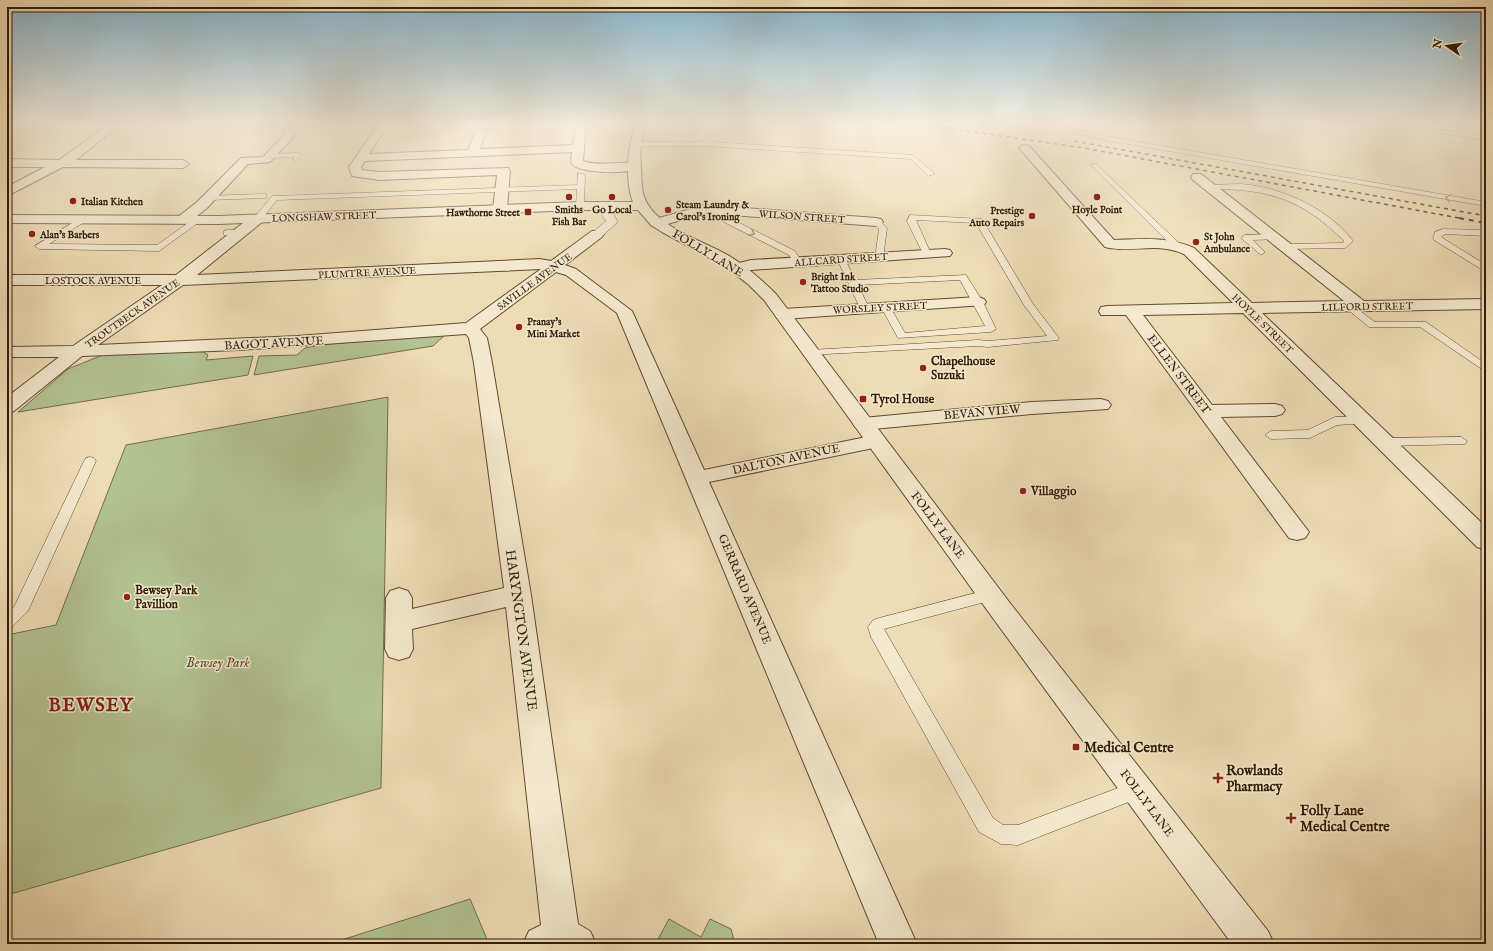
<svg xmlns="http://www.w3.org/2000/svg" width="1493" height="951" viewBox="0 0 1493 951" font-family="'IM FELL English',serif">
<rect width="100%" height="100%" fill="#eedcb4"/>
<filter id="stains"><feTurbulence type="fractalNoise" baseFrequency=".005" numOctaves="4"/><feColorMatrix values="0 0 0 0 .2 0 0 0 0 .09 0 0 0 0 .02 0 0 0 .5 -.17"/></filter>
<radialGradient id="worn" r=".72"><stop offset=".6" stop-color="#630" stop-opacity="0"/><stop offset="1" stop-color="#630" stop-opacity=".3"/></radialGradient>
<g fill="#b3c291" stroke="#726e4c">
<polygon points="215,125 287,125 227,129 230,126"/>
<polygon points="443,334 445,335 433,346 254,375 259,356 297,355 305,348 319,345"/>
<polygon points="202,351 208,355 206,360 253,356 248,375 18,412 68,369 105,354"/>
<polygon points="388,397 381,788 7,895 7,635 56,625 126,445"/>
<polygon points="470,899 489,944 329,944"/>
<polygon points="669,919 701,937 710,919 731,929 735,944 662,944 657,941"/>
</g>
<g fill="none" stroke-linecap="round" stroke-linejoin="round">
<g stroke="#604b32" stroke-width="1">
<g id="service">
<polygon points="690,125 696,125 695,130 707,136 712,142 913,155 935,174 928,176 911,159 704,146 634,146 631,144 634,142 705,142 703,138 690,132"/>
<polygon points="1054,125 1061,125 1073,129 1111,137 1486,202 1486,206 1111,141 1069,132"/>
<polygon points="1391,125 1404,125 1486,136 1486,140"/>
<polygon points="299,153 302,155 296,161 293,159 294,157 269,158 266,156 269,154"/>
<polygon points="1092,164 1096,164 1180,244 1180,248 1174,248 1092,166"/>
<polygon points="578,173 585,175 584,206 580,208 576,206 577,189 277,200 260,221 253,219 272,196 275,196 577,185"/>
<path d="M 1241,184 C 1281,187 1328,208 1353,241 L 1345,248 L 1285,249 L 1285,245 L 1288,244 L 1343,243 L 1344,241 C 1302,199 1269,189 1211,189 L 1207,187 L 1211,185 Z"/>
<polygon points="263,194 266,194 266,198 208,200 204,198 208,196"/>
<polygon points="702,207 708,207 795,251 802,262 801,264 795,264 789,255 702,211"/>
<polygon points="910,215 982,219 1033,304 1059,338 1058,340 988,347 978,346 807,355 806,353 811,350 978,340 988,341 1047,336 1024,305 976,223 916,220 931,254 927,257 923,254 907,221"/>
<polygon points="82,217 89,219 49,244 157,245 195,218 202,220 159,251 39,249 35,246"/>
<polygon points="873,220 879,220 887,228 884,251 887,257 886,259 880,259 876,251 879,229 872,222"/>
<polygon points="1443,229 1486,230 1486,236 1445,234 1441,237 1486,265 1486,272 1434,240 1433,238 1435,232"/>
<polygon points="227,230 240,230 244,233 240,236 224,235 224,231"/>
<polygon points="1274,234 1277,235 1277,239 1253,240 1265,252 1261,255 1241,238 1245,235"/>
<polygon points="841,256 845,259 855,280 966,275 983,302 996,329 991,332 898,338 881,307 883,305 889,305 905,333 985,326 960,280 858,285 869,308 867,310 861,310 837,259"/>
<polygon points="1349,303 1375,322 1426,322 1486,364 1486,372 1420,327 1369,327 1346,308 1344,306"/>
<polygon points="1363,416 1367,417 1369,420 1367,423 1337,425 1310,438 1271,439 1265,435 1271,431 1308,430 1335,417"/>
<polygon points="1461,437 1467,441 1465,444 1386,446 1380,442 1386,438"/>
<polygon points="90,457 94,458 96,461 28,611 13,626 7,628 7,613 14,607 84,461 86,458"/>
<polygon points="991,589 996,591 999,595 996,599 884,629 993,818 1003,825 1018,825 1137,781 1144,784 1147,790 1144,796 1018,845 1001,844 979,832 871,637 868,627 873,620 879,618"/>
</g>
</g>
<g stroke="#604b32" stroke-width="1">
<polygon id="pedestrian" points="609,207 615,210 613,214 618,222 601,237 593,237 591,234 606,221 601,214 605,208"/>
</g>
<g stroke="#604b32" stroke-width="2">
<g id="minor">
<polygon points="108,125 119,125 76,160 183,160 189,164 183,168 63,167 7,196 7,187 45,167 7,167 7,159 59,160"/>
<polygon points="289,125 299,125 292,139 270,162 248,164 207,208 188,223 178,223 176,220 178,217 197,202 241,158 263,157 283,136"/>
<path d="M 378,125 L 388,125 L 369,154 L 468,150 L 478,125 L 488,125 L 480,149 L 573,145 L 576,125 L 586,125 L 583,161 C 597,168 635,158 641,166 C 634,175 580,174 572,164 C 570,161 572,155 572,152 L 365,161 L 361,167 L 362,170 L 379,172 L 508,168 L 510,171 L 507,209 L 505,212 L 495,212 L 493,209 L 497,175 L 379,180 L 352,176 L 349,167 Z"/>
<path d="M 1025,145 L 1029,146 L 1114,240 C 1142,239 1168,236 1194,248 L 1252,303 L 1344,301 L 1193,180 L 1191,177 L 1193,174 L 1201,174 L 1364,301 L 1486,299 L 1486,309 L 1262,313 L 1486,527 L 1486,550 L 1477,547 L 1243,313 L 1143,315 L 1212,405 L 1275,404 L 1282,406 L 1285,410 L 1282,414 L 1275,416 L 1221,417 L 1309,532 L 1305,538 L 1297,540 L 1289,538 L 1126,315 L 1101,315 L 1099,311 L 1101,307 L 1107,306 L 1233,303 L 1184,254 C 1155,241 1132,254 1105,247 L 1021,150 L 1019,148 L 1021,146 Z"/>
<polygon points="705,205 876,218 881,219 883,222 881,225 876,226 706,213 657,227 652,226 650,223 652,220"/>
<path d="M 257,215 L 262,216 L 264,219 L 262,222 L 197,275 L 540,259 L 551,261 L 592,231 L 602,231 L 604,234 L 602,237 L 565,265 L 576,269 L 632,311 L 704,470 L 876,435 L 883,436 L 886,441 L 883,446 L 709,482 L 917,944 L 879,944 L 617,313 L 566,275 L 556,272 L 480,329 L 487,338 L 492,363 L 531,595 L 578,924 L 590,931 L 596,944 L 523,944 L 529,931 L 541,925 L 506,607 L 412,629 L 413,649 L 409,657 L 399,660 L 389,657 L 385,649 L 386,598 L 390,591 L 399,588 L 408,591 L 412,598 L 412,609 L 504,588 L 474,363 L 469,338 L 466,334 L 239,350 L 82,356 L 14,411 L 7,413 L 7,397 L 59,357 L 7,357 L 7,347 L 73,346 L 162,285 L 7,285 L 7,275 L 176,275 L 252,216 ZM 541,269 L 466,323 L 297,336 L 98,345 L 183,285 Z"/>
<polygon points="945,249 950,250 952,253 950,256 751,270 736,273 731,271 728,268 731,265 751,260"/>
<polygon points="978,297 984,299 986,302 984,305 783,319 777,318 775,314 777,310 783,309"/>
<polygon points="1101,399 1108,401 1111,405 1108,409 1032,414 863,430 856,428 853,424 856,420 863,418 1032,402"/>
</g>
</g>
<g stroke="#604b32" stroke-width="2">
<path id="tertiary" d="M 636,125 L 646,125 C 640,140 640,154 641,170 C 642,181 641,193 647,203 C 661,229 706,242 731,257 C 747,267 762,280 776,294 L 1013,607 L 1268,931 L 1274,944 L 1232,944 L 995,621 L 764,300 L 749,285 L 726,267 L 662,232 L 651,225 L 638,210 L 580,210 L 219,224 L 7,223 L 7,215 L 219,216 L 580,202 L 633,202 C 625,181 627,145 636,125 Z"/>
</g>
<use href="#service" fill="#f4e8ce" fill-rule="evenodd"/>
<use href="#pedestrian" fill="#f4e8ce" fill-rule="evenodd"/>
<use href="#minor" fill="#f4e8ce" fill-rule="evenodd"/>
<use href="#tertiary" fill="#f4e8ce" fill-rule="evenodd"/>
<g stroke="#301b06" stroke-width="1.5" stroke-dasharray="4 4" stroke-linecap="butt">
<polyline points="927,125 1084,148 1464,219"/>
<polyline points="1074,141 1486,216"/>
</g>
<polyline stroke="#301b06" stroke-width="2" stroke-dasharray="5 5" stroke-linecap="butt" points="1459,218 1486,223"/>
</g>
<defs><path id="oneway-chevron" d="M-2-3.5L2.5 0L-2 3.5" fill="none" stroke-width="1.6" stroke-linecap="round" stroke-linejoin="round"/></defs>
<g stroke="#9c8c74">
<use href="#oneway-chevron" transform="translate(1448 198) rotate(-170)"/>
<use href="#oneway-chevron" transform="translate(752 233) rotate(27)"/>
</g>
<linearGradient id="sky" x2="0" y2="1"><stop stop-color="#88b7d1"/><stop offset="0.48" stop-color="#f7efdd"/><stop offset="1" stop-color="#f7efdd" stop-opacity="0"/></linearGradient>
<rect width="1493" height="258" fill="url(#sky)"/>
<g fill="#8f2418" stroke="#f4e8ce" stroke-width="1.5">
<circle cx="569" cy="197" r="4"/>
<circle cx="612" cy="197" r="4"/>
<circle cx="1097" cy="197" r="4"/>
<circle cx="73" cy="201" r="4"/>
<circle cx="668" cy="210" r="4"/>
<rect x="524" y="208" width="8" height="8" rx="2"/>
<circle cx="1032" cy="216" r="4"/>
<circle cx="32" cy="234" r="4"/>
<circle cx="1196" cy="242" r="4"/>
<circle cx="803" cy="282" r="4"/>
<circle cx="519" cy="327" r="4"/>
<circle cx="923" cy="368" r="4"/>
<rect x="859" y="395" width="8" height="8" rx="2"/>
<circle cx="1023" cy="491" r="4"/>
<circle cx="127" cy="597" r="4"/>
<rect x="1072" y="743" width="8" height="8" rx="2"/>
<path d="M1216 772h4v4h4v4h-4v4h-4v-4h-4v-4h4z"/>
<path d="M1289 812h4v4h4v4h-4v4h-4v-4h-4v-4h4z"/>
</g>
<g text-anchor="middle" stroke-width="3" stroke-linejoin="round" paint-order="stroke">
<g font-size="10" font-weight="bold" fill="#301b06" stroke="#f4e8ce" text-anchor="start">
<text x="81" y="205">Italian Kitchen</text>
<text x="676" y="208">Steam Laundry &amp;<tspan x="676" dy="12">Carol's Ironing</tspan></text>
<text x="569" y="213" text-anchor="middle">Smiths<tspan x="569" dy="12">Fish Bar</tspan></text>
<text x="612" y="213" text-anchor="middle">Go Local</text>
<text x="1097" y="213" text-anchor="middle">Hoyle Point</text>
<text x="1024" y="214" text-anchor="end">Prestige<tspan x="1024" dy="12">Auto Repairs</tspan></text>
<text x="520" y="216" text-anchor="end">Hawthorne Street</text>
<text x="40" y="238">Alan's Barbers</text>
<text x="1204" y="240">St John<tspan x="1204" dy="12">Ambulance</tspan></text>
<text x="811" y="280">Bright Ink<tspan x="811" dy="12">Tattoo Studio</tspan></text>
<text x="527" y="325">Pranay's<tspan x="527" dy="12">Mini Market</tspan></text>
</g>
<g font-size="10" fill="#301b06" stroke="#f4e8ce">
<text transform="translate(324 216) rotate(-2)" y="4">LONGSHAW STREET</text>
<text transform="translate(802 216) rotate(4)" y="4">WILSON STREET</text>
<text transform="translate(841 259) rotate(-4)" y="4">ALLCARD STREET</text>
<text transform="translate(367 272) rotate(-3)" y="4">PLUMTRE AVENUE</text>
<text x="93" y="284">LOSTOCK AVENUE</text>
<text transform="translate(534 281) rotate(-36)" y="4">SAVILLE AVENUE</text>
<text transform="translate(1367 306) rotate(-1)" y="4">LILFORD STREET</text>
<text transform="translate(880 307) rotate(-3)" y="4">WORSLEY STREET</text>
<text transform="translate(132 313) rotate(-35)" y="4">TROUTBECK AVENUE</text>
<text transform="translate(1263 323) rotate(44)" y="4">HOYLE STREET</text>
</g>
<g font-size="12" fill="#301b06" stroke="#f4e8ce">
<text transform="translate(708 253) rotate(31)" y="4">FOLLY LANE</text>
<text transform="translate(274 343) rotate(-3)" y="4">BAGOT AVENUE</text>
<text transform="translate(1179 374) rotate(53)" y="4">ELLEN STREET</text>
<text transform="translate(982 412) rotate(-5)" y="4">BEVAN VIEW</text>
<text transform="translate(786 459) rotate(-12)" y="4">DALTON AVENUE</text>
<text transform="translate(938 525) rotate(53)" y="4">FOLLY LANE</text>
<text transform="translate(745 589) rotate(67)" y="4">GERRARD AVENUE</text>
<text transform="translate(1147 803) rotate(53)" y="4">FOLLY LANE</text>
</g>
<g font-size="12" font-weight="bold" fill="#301b06" stroke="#f4e8ce" text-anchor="start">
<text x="931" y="365">Chapelhouse<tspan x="931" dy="14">Suzuki</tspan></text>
<text x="871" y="403">Tyrol House</text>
<text x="1031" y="495">Villaggio</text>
<text x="135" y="594">Bewsey Park<tspan x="135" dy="14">Pavillion</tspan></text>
</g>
<g font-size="14" fill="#301b06" stroke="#f4e8ce">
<text transform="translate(522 630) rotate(82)" y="5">HARYNGTON AVENUE</text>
</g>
<g font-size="14" font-style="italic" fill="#574d30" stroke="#f4e8ce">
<text x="218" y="667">Bewsey Park</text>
</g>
<g font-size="14" font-weight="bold" fill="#301b06" stroke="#f4e8ce" text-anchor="start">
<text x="1084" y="752">Medical Centre</text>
<text x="1226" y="775">Rowlands<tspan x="1226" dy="16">Pharmacy</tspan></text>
<text x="1300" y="815">Folly Lane<tspan x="1300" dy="16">Medical Centre</tspan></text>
</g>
<g font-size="19" font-weight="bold" letter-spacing="1" fill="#7a1f14" stroke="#f4e8ce">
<text x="91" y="711">BEWSEY</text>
</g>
</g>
<rect width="1493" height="951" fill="none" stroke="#eedcb4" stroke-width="24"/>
<rect x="8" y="8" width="1477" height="935" fill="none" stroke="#301b06" stroke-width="2"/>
<rect x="12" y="12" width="1469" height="927" fill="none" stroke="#301b06"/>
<g transform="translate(1447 46) rotate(283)" stroke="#f4e8ce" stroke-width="3" paint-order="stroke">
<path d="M0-3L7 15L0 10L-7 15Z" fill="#301b06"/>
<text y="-6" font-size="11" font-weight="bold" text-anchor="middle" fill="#301b06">N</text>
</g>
<rect width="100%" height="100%" filter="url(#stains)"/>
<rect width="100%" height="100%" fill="url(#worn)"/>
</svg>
